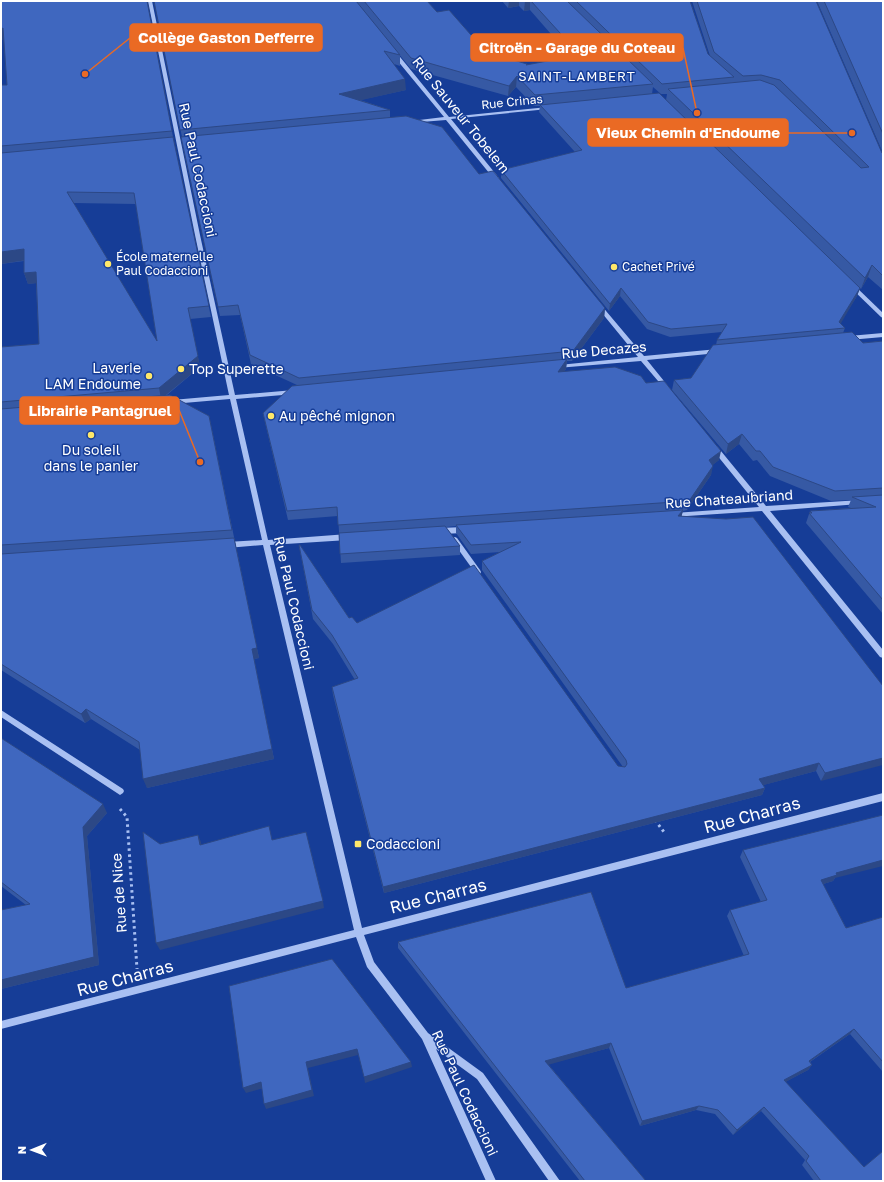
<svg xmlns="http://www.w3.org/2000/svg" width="884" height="1182" viewBox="0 0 884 1182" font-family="'Golos Text',sans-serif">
<rect width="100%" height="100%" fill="#163d97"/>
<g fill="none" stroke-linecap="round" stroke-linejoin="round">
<g stroke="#a9c0f2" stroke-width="3" stroke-dasharray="2.5 3.5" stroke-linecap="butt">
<polyline points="120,809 127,817 137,969"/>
<polyline points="655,820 664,832"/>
</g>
<g fill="#a9c0f2" fill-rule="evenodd">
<polygon points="148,1 152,1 200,235 235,395 294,390 297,392 294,394 236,399 268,540 348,534 351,537 348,540 270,545 362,928 883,793 883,801 364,935 374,962 428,1033 483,1073 560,1181 549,1181 477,1079 436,1049 496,1181 486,1181 422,1039 367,967 356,937 1,1029 1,1021 354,930 263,545 227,548 224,545 227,542 262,540 230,399 172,404 169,402 172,400 229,395 195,235"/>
<polygon points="392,52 396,52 449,117 548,107 550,108 548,109 451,119 499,178 494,179 446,120 409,123 409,122 411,121 444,117 392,54"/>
<polygon points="852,284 854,285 883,313 883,318 881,317 850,287 849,286"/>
<polygon points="599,304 601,305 644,356 718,349 721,351 718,353 647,360 668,386 669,387 668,388 664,388 641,361 557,368 556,367 559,365 638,357 597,307 596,306"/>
<polygon points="883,333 883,337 849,340 846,338 849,336"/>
<polygon points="712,445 716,445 766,506 861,500 862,502 859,504 770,511 883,650 883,658 880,657 762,511 672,517 671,515 674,513 759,507 712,449 711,447"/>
<polygon points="464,527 467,530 464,533 440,534 437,531 440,528"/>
<polygon points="455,537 457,538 480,570 481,572 480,574 476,574 453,542 452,540 453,538"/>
<polygon points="1,710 123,789 124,791 123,793 120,795 117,793 1,717"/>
</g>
</g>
<g fill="#3659a4" fill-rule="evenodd">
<path d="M 1,1 L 147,1 L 174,142 L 211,317 L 190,319 L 200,367 L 167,395 L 209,416 L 259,658 L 254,659 L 274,759 L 147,788 L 140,750 L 91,719 L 85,723 L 1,670 L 1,347 L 39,344 L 36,283 L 28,284 L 24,273 L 24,261 L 1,264 L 1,85 L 7,85 L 4,39 L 1,40 ZM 73,203 L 136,204 L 157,341 Z"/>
<polygon points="154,1 356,1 400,55 400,66 394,64 406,90 360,100 390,110 390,117 479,174 605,308 604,318 572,361 567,361 566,369 564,372 646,383 719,460 712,465 711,475 687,510 683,511 681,517 883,686 821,781 816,771 763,785 765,788 762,795 384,893 333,695 332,687 355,680 333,644 313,619 299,545 349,618 618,766 623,767 482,570 482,561 501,552 471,554 456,533 456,526 446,527 460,546 460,555 341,563 338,516 288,520 265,422 263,413 297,385 251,364 240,315 220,316 183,146 182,137"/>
<path d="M 356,1 L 427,1 L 437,12 L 486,52 L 527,65 L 571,57 L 530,10 L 524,11 L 519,6 L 508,8 L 502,1 L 690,1 L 708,54 L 710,56 L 692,1 L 816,1 L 882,153 L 883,153 L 817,1 L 883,1 L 883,290 L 868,277 L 861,289 L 860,288 L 857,296 L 840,323 L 845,328 L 843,333 L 863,343 L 883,341 L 883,614 L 806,523 L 810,511 L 851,508 L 848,507 L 851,500 L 831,501 L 770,476 L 757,460 L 753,461 L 739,444 L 726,454 L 672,390 L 674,380 L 691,378 L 716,345 L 717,340 L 722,332 L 670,337 L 647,329 L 620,296 L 609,311 L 501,178 L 501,170 L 575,152 L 539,112 L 540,106 L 534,106 L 516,87 L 508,96 L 411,69 ZM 653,87 L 661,94 L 667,94 L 666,100 L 843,272 L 652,94 Z"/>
<polygon points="1,738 107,813 87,836 99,965 1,989 1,910 26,905 1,886"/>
<polygon points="743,850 835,878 833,881 823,884 846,928 883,917 883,1072 850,1034 810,1062 812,1065 808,1070 785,1082 864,1167 883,1181 814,1181 802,1165 805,1160 761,1111 733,1135 715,1114 696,1110 640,1126 609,1048 548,1064 646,1181 580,1181 398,948 398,942 626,988 744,956 727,916 730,910 761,902 740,857"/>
</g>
<g fill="#2c4886">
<polygon points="509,1 519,1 519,6 508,8"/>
<polygon points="525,1 530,1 530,10 524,11"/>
<polygon points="3,28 7,39 1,40 1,29"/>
<polygon points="517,76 516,87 508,96 509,86"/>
<polygon points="405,79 406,90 340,105 339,94"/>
<polygon points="24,249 27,260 1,264 1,252"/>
<polygon points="872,265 868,277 861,289 865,278"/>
<polygon points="36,272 39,283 28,284 24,273"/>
<polygon points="621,288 620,296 609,311 610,304"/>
<polygon points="860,288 857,296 837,330 839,322"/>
<polygon points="605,308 604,318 572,361 573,351"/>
<polygon points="198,356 200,367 161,399 159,388"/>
<polygon points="567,359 566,369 557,382 558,372"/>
<polygon points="742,434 739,444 726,454 728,444"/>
<polygon points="721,451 719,460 707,470 709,460"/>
<polygon points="713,466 711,475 687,510 689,501"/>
<polygon points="683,510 681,519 678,516"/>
<polygon points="234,538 259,658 254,659 274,759 147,788 143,779 252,649"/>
<polygon points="86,709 91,719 85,723 81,714"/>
<polygon points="883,758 883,765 821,781 825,773"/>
<polygon points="819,763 816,771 756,787 759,779"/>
<polygon points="765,788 762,795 384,893 383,887"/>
<polygon points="103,804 107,813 87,836 99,965 1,989 1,980 83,827"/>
<polygon points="198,835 201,842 202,852 200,845"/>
<polygon points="883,860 883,866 835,878 833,881 817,886 821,880 836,873"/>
<polygon points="323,901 324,908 160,950 156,943"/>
<polygon points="854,1029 850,1034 805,1065 809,1061"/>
<polygon points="611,1043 609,1048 544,1066 545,1061"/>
<polygon points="357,1049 358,1055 308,1068 314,1096 266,1109 264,1104 306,1062"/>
<polygon points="411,1062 412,1067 365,1083 364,1077"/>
<polygon points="812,1065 808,1070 780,1085 784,1080"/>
<polygon points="261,1082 264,1088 246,1093 243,1088"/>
<polygon points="699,1106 696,1110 640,1126 642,1121"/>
<polygon points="764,1107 761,1111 733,1135 737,1130"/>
</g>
<g fill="#3f67bf" stroke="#2c4886" fill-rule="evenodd">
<polygon points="1,1 147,1 172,131 1,146 1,85 7,85 3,28 1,29"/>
<polygon points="154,1 356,1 400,55 384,51 405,79 339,94 390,110 180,130"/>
<polygon points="364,1 427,1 437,12 449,10 486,52 527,64 526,65 580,55 531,1 567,1 653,84 535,95 517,76 509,86 411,58"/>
<polygon points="576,1 690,1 708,54 734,77 662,84"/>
<polygon points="697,1 816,1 882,153 883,153 883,276 872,265 865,278 668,89 760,80 774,85 861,168 869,167 780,80 761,75 743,76 714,52"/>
<polygon points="824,1 883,1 883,134"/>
<polygon points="659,93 860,288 839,322 845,328 717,340 727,324 671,329 648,322 621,288 610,304 501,170 582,150 540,105"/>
<polygon points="406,116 442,127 479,174 493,171 605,308 573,351 299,378 250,355 238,305 218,307 181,137"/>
<path d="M 173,137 L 209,306 L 188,308 L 198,356 L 159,388 L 1,402 L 1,347 L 39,344 L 36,272 L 24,273 L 24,249 L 1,252 L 1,153 ZM 67,192 L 134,193 L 157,341 Z"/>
<polygon points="852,332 863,343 883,341 883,488 835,491 773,467 760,451 756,451 742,434 728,444 674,380 691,378 713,345"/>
<polygon points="567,359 558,372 615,367 641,376 646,383 664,381 721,451 709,460 713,466 689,501 338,525 337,507 287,511 263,413 292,386"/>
<polygon points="170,395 209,416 232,530 1,545 1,409"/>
<polygon points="883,495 883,600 809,513 812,513 810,511 876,507 852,497"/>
<polygon points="683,510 678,516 726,519 753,517 883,686 883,758 825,773 819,763 759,779 765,788 383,887 332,687 358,678 332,635 312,610 299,545 300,545 349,618 352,617 357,623 474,565 618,766 625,767 627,764 626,760 482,561 521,542 471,545 456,525"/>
<polygon points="445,526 460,546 340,554 339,533"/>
<polygon points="234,538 257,648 252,649 272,749 143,779 139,742 86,709 81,714 1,664 1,554"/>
<polygon points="1,738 103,804 83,827 94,957 1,980 1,910 30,904 1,882"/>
<polygon points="883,815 883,860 836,873 837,875 821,880 846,928 883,917 883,1062 854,1029 809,1061 812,1065 784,1080 864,1167 883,1151 883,1181 821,1181 806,1161 809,1156 764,1107 737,1130 718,1110 699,1106 642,1121 611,1043 545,1061 646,1181 585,1181 398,942 591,892 626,988 749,954 730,910 767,900 743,850"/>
<polygon points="269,826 272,840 306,832 323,901 156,943 143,832 160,844 198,835 200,845"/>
<polygon points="332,959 411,1062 364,1077 357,1049 306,1062 312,1090 264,1104 261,1082 243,1088 229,986"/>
</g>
<g fill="#ffe86a" stroke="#163d97" stroke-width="1.5">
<circle cx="108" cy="264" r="4"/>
<circle cx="614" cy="267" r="4"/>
<circle cx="181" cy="369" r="4"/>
<circle cx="149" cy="376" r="4"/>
<circle cx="271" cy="416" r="4"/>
<circle cx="91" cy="435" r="4"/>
<rect x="354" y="840" width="8" height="8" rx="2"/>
</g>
<g text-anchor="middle" stroke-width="3" stroke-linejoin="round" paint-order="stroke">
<g font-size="12" fill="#fff" stroke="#163d97">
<text transform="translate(512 102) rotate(-6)" y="4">Rue Crinas</text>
</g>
<g font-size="12" fill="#fff" stroke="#163d97" text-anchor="start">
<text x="116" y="261">École maternelle<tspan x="116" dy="14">Paul Codaccioni</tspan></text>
<text x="622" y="271">Cachet Privé</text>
</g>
<g font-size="13" letter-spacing="1" fill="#fff" stroke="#163d97">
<text x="577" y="81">SAINT-LAMBERT</text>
</g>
<g font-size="14" fill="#fff" stroke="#163d97">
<text transform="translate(461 115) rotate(51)" y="5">Rue Sauveur Tobelem</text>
<text transform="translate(198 170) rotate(78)" y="5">Rue Paul Codaccioni</text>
<text transform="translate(604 350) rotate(-5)" y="5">Rue Decazes</text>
<text transform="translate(729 499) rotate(-4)" y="5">Rue Chateaubriand</text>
<text transform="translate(294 603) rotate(77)" y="5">Rue Paul Codaccioni</text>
<text transform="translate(119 893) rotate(-94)" y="5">Rue de Nice</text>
<text transform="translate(465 1093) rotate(65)" y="5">Rue Paul Codaccioni</text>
</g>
<g font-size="14" fill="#fff" stroke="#163d97" text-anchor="start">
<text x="141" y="373" text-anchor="end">Laverie<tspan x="141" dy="16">LAM Endoume</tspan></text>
<text x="189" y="374">Top Superette</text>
<text x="279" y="421">Au pêché mignon</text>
<text x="91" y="455" text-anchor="middle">Du soleil<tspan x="91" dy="16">dans le panier</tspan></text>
<text x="366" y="849">Codaccioni</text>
</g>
<g font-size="17" fill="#fff" stroke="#163d97">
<text transform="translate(752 815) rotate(-15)" y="6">Rue Charras</text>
<text transform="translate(438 896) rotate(-14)" y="6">Rue Charras</text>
<text transform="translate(125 978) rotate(-15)" y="6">Rue Charras</text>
</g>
</g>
<path fill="none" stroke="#ea6a24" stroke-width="1.5" d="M85 74L130 38M697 113L683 48M852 133L788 133M200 462L179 410"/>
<g fill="#ea6a24" stroke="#163d97" stroke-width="1.5">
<circle cx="85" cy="74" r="4"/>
<circle cx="697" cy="113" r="4"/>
<circle cx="852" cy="133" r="4"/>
<circle cx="200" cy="462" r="4"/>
</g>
<g fill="#ea6a24" stroke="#ea6a24" stroke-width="1.5">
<rect x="130" y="24" width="192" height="27" rx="4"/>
<rect x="471" y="34" width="212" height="27" rx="4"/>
<rect x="588" y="119" width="200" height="27" rx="4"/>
<rect x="20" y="397" width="159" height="27" rx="4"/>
</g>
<g font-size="15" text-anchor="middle" font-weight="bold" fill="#fff">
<text x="226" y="43">Collège Gaston Defferre</text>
<text x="577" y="53">Citroën - Garage du Coteau</text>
<text x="688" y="138">Vieux Chemin d'Endoume</text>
<text x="100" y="416">Librairie Pantagruel</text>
</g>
<rect width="884" height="1182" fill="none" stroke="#ffffff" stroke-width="4"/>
<g transform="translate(32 1150) rotate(269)" stroke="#163d97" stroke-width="3" paint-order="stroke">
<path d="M0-3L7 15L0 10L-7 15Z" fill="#ffffff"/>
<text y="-6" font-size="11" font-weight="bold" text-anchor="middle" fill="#ffffff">N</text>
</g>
</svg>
